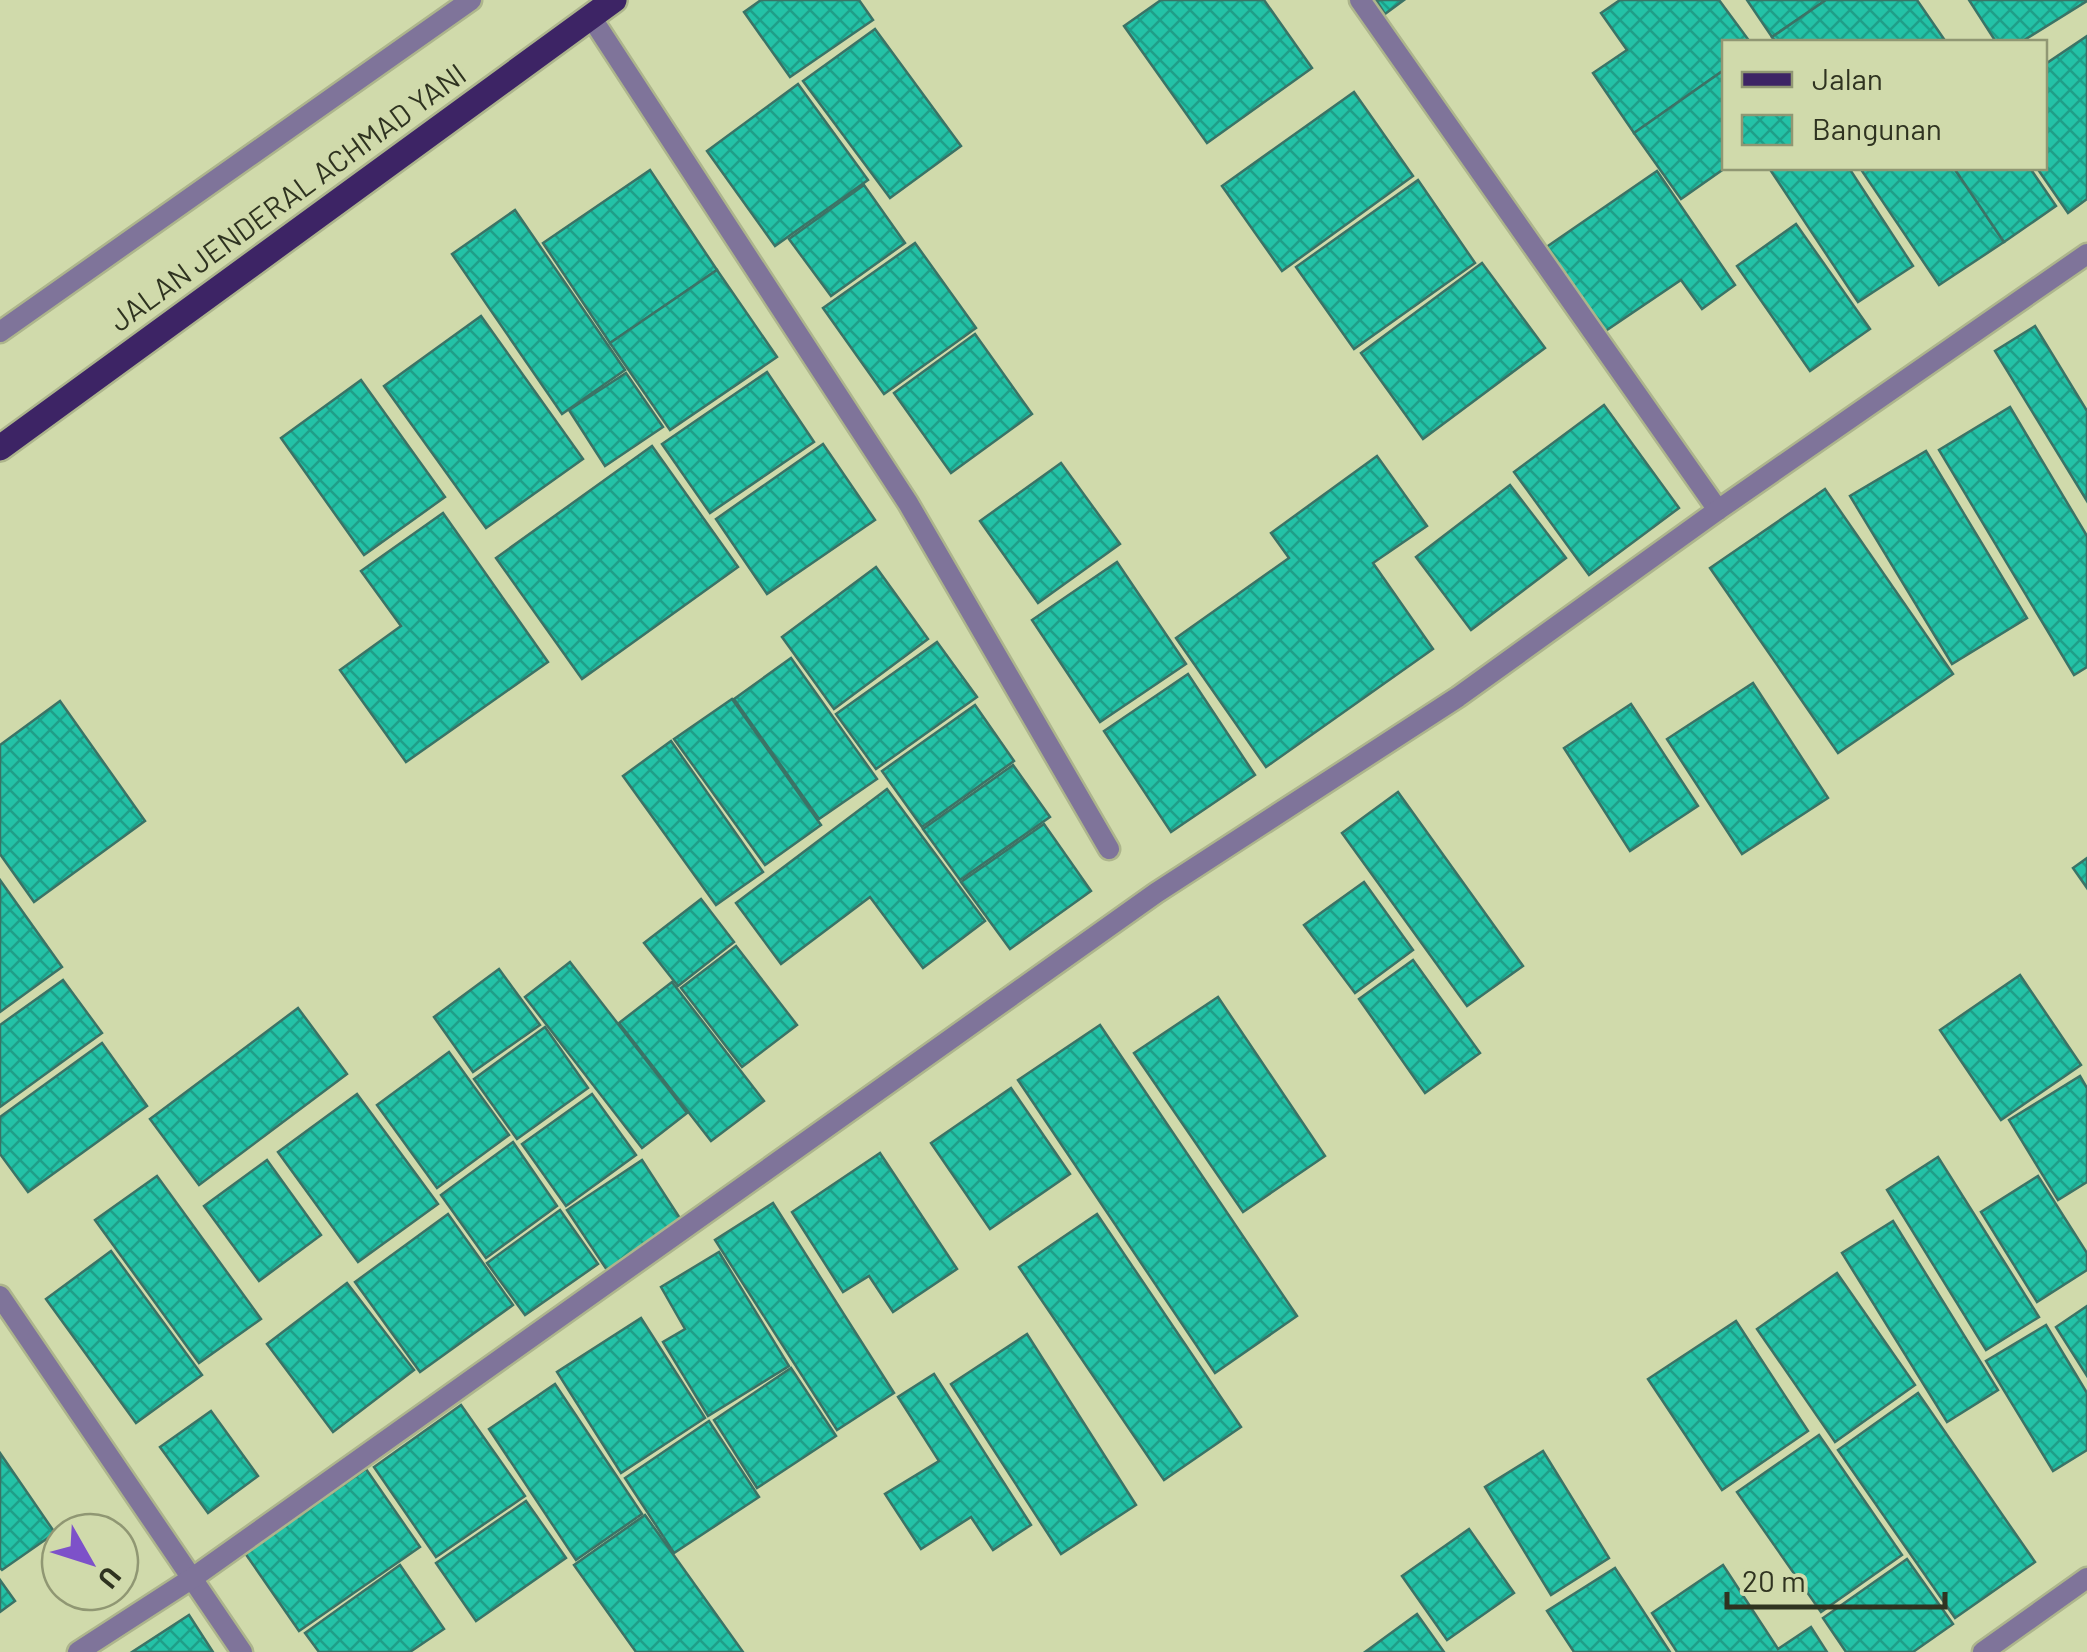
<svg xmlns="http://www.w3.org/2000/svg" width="2087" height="1652" viewBox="0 0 2087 1652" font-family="Barlow,sans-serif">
<defs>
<pattern id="building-cross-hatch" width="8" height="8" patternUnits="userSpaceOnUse" patternTransform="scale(2.5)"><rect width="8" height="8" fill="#23c2a7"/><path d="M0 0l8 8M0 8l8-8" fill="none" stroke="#1f9e88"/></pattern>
</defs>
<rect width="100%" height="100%" fill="#d0daab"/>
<g fill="url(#building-cross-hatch)" stroke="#3b7366" stroke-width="2.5">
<polygon points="761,0 859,0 873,20 790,77 744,12"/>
<polygon points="1161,0 1264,0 1312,68 1207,143 1124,26"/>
<polygon points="1376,0 1404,0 1385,14"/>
<polygon points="1620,0 1719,0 1750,42 1724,42 1724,70 1634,133 1593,73 1627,50 1601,13"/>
<polygon points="1747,0 1826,0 1772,37"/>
<polygon points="1826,0 1917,0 1946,42 1776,42 1772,37"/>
<polygon points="1969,0 2087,0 2087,1 2021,42 1996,42"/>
<polygon points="875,29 961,146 890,198 803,81"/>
<polygon points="2087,36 2087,199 2068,213 2037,168 2044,168 2044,65"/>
<polygon points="1724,70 1725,168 1681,199 1634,133"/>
<polygon points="798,84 868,180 775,246 707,151"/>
<polygon points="1354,92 1413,176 1282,271 1222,186"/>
<polygon points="1769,168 1849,168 1913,266 1858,302"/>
<polygon points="1867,168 1954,168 2004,242 1939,285 1862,171"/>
<polygon points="1954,168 2030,168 2056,206 2004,242"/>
<polygon points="650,170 717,270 610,343 543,243"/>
<polygon points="1657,171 1735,285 1702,309 1681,280 1601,334 1542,250"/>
<polygon points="1418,180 1475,263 1354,349 1296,267"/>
<polygon points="864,185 905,243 831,296 789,239"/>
<polygon points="515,210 625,370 562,414 452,254"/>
<polygon points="1796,224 1870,329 1810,371 1737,266"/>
<polygon points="915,243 976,328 884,394 823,308"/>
<polygon points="1482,263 1545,348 1423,439 1361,353"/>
<polygon points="717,270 777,357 670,430 610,343"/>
<polygon points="481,316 583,459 486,528 384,386"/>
<polygon points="2035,326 2087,411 2087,501 1995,351"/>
<polygon points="975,334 1032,414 951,473 894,393"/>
<polygon points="767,372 814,442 710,513 662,444"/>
<polygon points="626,373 663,427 605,466 569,410"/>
<polygon points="361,380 445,497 364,555 281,438"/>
<polygon points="1604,405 1679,508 1589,575 1514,472"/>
<polygon points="2010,407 2087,536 2087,667 2074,675 1939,450"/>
<polygon points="823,444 875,520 767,594 716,519"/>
<polygon points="652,446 738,567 582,679 496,558"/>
<polygon points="1926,451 2027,618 1952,664 1850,496"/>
<polygon points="1377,456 1427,526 1373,563 1433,649 1266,767 1176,638 1289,558 1271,533"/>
<polygon points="1061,463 1120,544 1038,603 980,521"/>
<polygon points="1510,485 1566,558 1471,630 1416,557"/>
<polygon points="1825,489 1953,674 1838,753 1710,568"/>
<polygon points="443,513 548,662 406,762 340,670 401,626 361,571"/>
<polygon points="1117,562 1186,664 1100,722 1032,620"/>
<polygon points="876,567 928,639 834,709 782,637"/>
<polygon points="937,642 977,697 876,769 836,714"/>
<polygon points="791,658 877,779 819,819 734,699"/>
<polygon points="1188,674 1255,775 1171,832 1104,731"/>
<polygon points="1753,683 1828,798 1742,854 1667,739"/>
<polygon points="732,699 821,825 765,865 674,739"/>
<polygon points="60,701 145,821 34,902 0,854 0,745"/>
<polygon points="1631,704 1698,806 1630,851 1564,748"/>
<polygon points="975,705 1014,761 922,827 882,771"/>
<polygon points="671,741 763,872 716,905 623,776"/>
<polygon points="1013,765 1050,817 960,880 923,829"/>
<polygon points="887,789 985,921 923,968 870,897 781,964 736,903"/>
<polygon points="1398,792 1523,966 1467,1006 1342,833"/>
<polygon points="1044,824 1091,891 1010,949 961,882"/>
<polygon points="2087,858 2087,888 2073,868"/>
<polygon points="0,880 62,967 0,1012"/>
<polygon points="1364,882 1413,950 1355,993 1304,925"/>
<polygon points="701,899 734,942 678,986 644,943"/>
<polygon points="736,946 797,1025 742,1067 681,988"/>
<polygon points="1413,960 1480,1053 1425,1093 1359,999"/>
<polygon points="570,962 687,1113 642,1148 525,997"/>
<polygon points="499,969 540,1025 473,1072 434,1017"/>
<polygon points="2020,975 2081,1065 2001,1120 1940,1030"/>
<polygon points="63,980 102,1033 0,1107 0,1025"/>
<polygon points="672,982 764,1101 711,1141 619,1023"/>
<polygon points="1218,997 1325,1156 1243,1212 1134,1053"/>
<polygon points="298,1008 347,1074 199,1185 150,1119"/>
<polygon points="1100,1025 1297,1316 1215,1373 1018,1080"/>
<polygon points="545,1027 588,1088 517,1139 474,1079"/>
<polygon points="102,1043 147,1106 28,1192 0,1154 0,1117"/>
<polygon points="449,1052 509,1135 437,1188 377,1105"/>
<polygon points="2080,1076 2087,1088 2087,1182 2058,1200 2009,1120"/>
<polygon points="1011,1088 1070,1174 990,1229 931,1143"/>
<polygon points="357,1094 438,1204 358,1262 278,1152"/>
<polygon points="592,1094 636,1155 566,1206 522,1144"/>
<polygon points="513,1142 557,1206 486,1258 441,1195"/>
<polygon points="880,1153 957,1269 893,1312 869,1276 843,1292 792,1212"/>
<polygon points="1938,1157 2039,1317 1986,1350 1887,1190"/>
<polygon points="267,1160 321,1235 259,1281 204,1206"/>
<polygon points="642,1160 683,1223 609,1273 567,1210"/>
<polygon points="157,1176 261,1319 199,1363 95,1220"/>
<polygon points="2038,1176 2087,1253 2087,1270 2037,1302 1981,1212"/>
<polygon points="773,1203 894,1393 837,1430 715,1240"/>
<polygon points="560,1210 598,1264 525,1315 487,1263"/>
<polygon points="448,1214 513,1305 420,1372 355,1282"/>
<polygon points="1097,1214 1241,1427 1164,1480 1019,1267"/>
<polygon points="1893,1221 1998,1390 1947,1422 1842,1253"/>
<polygon points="111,1251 202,1375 136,1423 46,1299"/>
<polygon points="719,1252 789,1366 708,1416 663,1342 685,1329 661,1287"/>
<polygon points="1837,1273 1915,1385 1835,1442 1757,1329"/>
<polygon points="347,1283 414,1370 333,1432 267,1344"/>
<polygon points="2087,1306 2087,1376 2056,1327"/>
<polygon points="641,1318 705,1418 621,1473 557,1372"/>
<polygon points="1736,1321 1808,1431 1722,1490 1648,1379"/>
<polygon points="2046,1325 2087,1393 2087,1450 2053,1471 1986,1361"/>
<polygon points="1027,1334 1136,1505 1061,1554 951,1384"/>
<polygon points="791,1368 836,1436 757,1488 714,1420"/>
<polygon points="934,1374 1031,1525 993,1550 971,1517 921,1549 885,1494 939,1461 898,1397"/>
<polygon points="555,1384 642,1514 576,1560 489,1429"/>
<polygon points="1918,1393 2035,1562 1955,1618 1838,1450"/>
<polygon points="461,1405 525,1496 436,1557 374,1467"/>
<polygon points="211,1411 258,1476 208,1513 160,1447"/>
<polygon points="709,1421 759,1497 674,1553 625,1478"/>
<polygon points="1819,1435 1902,1555 1821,1612 1737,1492"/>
<polygon points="1543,1451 1609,1558 1551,1595 1485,1487"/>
<polygon points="0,1453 55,1533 2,1570 0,1568"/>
<polygon points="366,1469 420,1547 299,1631 245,1553"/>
<polygon points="526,1501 566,1558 476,1621 436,1563"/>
<polygon points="645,1515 743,1652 636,1652 574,1565"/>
<polygon points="1469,1529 1514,1593 1447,1640 1402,1576"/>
<polygon points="1907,1559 1953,1624 1913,1652 1846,1652 1823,1618"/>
<polygon points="400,1565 444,1629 410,1652 319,1652 305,1633"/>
<polygon points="1723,1565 1778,1649 1811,1627 1827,1652 1677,1652 1652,1613"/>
<polygon points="1615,1568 1670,1652 1574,1652 1547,1611"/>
<polygon points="0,1580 15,1601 0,1612"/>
<polygon points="1417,1614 1444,1652 1365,1652"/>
<polygon points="189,1615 213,1652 132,1652"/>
</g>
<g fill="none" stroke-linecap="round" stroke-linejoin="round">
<g stroke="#adb58c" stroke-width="25">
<g id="minor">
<polyline points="1360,0 1718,510"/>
<polyline points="591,17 908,503 1109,849"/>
<polyline points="0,332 471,0"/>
<polyline points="0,1296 242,1652"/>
<polyline points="78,1652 194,1577 1156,893 1458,697 1718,510 2087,254"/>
<polyline points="1983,1652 2087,1578"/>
</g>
</g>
<g stroke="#adb58c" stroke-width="30">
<polyline id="primary" points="0,448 614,0"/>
</g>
<use href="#minor" stroke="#7f749a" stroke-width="20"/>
<use href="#primary" stroke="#3d2465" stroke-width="25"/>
</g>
<g text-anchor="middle" stroke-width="8" stroke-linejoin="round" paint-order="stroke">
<g font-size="30" fill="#2f3320" stroke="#d0daab">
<text transform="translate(288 198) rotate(-36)" y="10">JALAN JENDERAL ACHMAD YANI</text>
</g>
</g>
<rect x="1722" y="40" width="325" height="130" fill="#d0daab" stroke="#909773" stroke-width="2.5"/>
<rect x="1742" y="72" width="50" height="15" fill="#3d2465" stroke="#909773" stroke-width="2.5"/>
<text x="1812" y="90" font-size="30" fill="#2f3320">Jalan</text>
<rect x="1742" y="115" width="50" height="30" fill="url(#building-cross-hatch)" stroke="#909773" stroke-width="2.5"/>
<text x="1812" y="140" font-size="30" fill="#2f3320">Bangunan</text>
<g transform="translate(90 1562) rotate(129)"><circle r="48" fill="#d0daab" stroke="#909773" stroke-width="2.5"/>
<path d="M0-8L18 38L0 25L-18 38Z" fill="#7d51c9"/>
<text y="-15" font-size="28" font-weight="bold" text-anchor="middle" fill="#2f3320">U</text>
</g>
<path d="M1727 1592v15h218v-15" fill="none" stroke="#2f3320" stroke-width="5"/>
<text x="1742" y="1592" font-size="30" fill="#2f3320" stroke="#d0daab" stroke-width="8" paint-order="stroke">20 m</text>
</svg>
